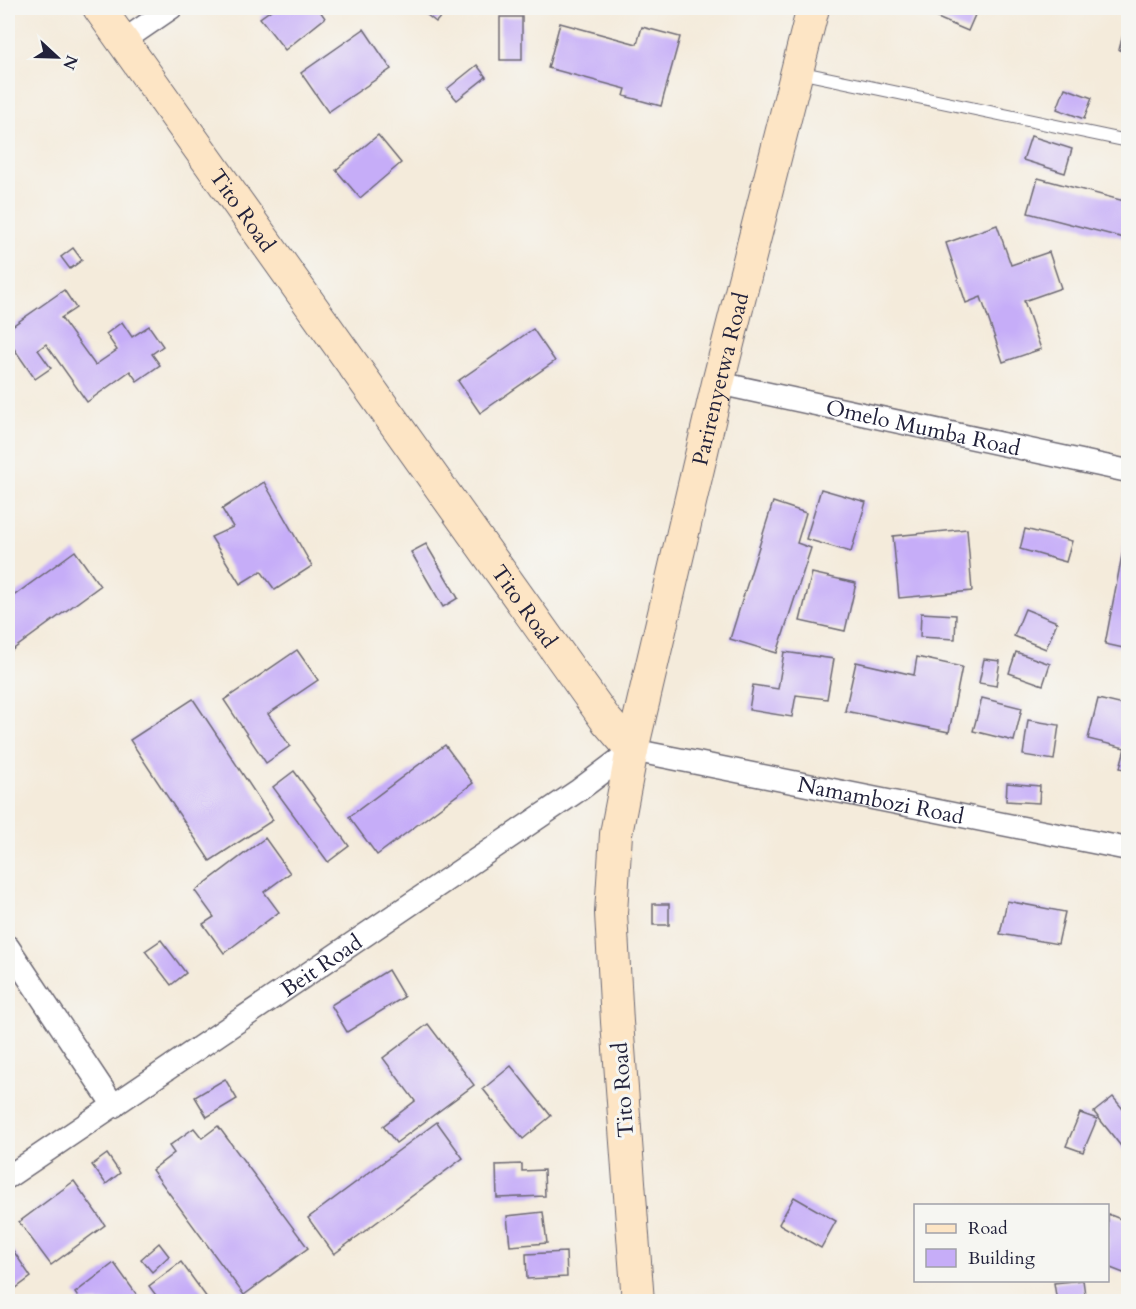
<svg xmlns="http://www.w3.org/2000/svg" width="1136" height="1309" viewBox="0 0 1136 1309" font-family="Cardo,serif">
<rect width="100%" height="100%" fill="#f6f6f2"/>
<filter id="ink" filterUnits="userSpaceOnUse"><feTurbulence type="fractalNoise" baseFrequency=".0167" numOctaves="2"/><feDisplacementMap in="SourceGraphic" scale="12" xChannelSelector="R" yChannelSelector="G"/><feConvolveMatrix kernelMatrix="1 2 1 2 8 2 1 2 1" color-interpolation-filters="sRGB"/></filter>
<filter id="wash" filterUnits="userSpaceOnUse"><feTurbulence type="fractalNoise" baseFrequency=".008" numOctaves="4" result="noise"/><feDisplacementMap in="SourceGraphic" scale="24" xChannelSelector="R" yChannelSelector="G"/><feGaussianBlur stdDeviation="1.35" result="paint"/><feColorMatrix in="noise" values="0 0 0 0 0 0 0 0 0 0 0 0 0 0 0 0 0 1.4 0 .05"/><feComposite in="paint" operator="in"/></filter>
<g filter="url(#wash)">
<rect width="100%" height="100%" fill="#f4ebdb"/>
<g id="blocks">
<g fill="#c6adf8">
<polygon points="274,8 318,8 325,18 285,50 260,18"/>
<polygon points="425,8 448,8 436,22 422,11"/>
<polygon points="914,8 978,8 968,31"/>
<polygon points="1128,15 1128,53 1119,50"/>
<rect x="500" y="17" width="22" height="43"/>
<polygon points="560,23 637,44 642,27 680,37 661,106 624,96 626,89 548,68"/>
<polygon points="364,29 391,69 328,112 301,73"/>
<polygon points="477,65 486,77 457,100 447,89"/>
<polygon points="1065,88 1092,98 1084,119 1057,109"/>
<polygon points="378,135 401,163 360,198 336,170"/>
<polygon points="1031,136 1072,149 1065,173 1023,160"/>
<polygon points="1038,178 1128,202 1128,239 1028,213"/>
<polygon points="997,225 1011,265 1049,252 1061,288 1024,301 1041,349 1003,362 981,297 966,303 946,243"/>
<polygon points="73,248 82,260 70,269 61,257"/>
<polygon points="64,290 76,308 61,318 95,365 117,350 106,334 122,322 132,337 149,326 163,346 152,354 160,365 137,381 130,371 87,402 46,344 38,350 51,368 35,379 8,340 8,329"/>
<polygon points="533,329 555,361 480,413 458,381"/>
<polygon points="264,482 312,566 275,590 261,571 240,584 211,537 233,527 222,509"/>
<polygon points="821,489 866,502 851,552 806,539"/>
<polygon points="773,502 806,513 797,543 811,548 777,653 730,639"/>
<polygon points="967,529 972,591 899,598 893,536"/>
<polygon points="1025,529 1072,541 1066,562 1020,549"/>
<polygon points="1127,529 1128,529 1128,649 1105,644"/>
<polygon points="426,544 458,598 443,607 411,552"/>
<polygon points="75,551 100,586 8,653 8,600"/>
<polygon points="812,573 856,583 845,631 800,621"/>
<polygon points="1025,609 1057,622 1046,649 1014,636"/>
<polygon points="921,613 956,615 955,639 920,637"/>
<polygon points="297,650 318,680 268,714 290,746 266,763 224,700"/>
<polygon points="784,652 834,659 827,699 796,695 792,717 749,710 753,685 778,689"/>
<polygon points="1016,652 1050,664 1043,685 1009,673"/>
<polygon points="917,657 962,667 949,732 845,711 856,662 914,675"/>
<polygon points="984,659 1000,661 996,686 979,683"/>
<polygon points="982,698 1022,708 1014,741 973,731"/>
<polygon points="193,699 273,820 210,861 130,740"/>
<polygon points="1098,699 1128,706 1128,770 1120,768 1125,748 1088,739"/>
<polygon points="1028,720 1059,725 1054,760 1023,755"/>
<polygon points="445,745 473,783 377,855 349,817"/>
<polygon points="294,771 349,846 328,862 273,787"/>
<polygon points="1007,783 1040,786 1039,803 1006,801"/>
<polygon points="265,838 290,873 264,892 279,912 224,953 203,924 214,917 195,891"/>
<polygon points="1007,901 1065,912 1058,944 1000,934"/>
<rect x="653" y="904" width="16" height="21"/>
<polygon points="161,940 186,973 171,985 145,951"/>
<polygon points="388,970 404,997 347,1032 331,1005"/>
<polygon points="428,1024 474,1085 396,1143 383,1126 415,1101 383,1058"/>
<polygon points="511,1066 551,1116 523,1139 483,1089"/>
<polygon points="225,1079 237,1099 207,1117 195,1097"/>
<polygon points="1113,1097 1127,1114 1128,1113 1128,1155 1094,1112"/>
<polygon points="1080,1113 1097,1119 1083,1152 1066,1146"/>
<polygon points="437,1122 463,1158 334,1254 308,1218"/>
<polygon points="218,1126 308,1248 244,1295 152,1170 174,1153 169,1146 194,1128 202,1138"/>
<polygon points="107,1154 120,1173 106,1184 92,1165"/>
<polygon points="522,1164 522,1171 544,1170 545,1196 497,1198 496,1165"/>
<polygon points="74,1181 105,1225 51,1265 19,1222"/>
<polygon points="794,1197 836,1221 821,1248 779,1224"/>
<polygon points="543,1212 547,1243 510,1246 507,1216"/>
<polygon points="1108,1214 1128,1222 1128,1268 1126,1274 1108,1267"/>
<polygon points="8,1243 31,1277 8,1294"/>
<polygon points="159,1243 169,1256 152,1272 141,1259"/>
<polygon points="566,1252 567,1277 527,1279 526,1254"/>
<polygon points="181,1262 210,1302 161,1302 149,1286"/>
<polygon points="114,1263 142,1302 81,1302 75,1293"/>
<polygon points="1083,1280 1086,1302 1057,1302 1054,1283"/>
</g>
</g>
</g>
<g filter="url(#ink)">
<use href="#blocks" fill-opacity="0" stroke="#6c6873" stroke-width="1.5"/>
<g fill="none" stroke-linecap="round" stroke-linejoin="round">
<g stroke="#6c6873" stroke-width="14">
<polyline id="lane" points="798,72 1128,141"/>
</g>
<g stroke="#6c6873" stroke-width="25">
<g id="street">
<polyline points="123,41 171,8"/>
<path id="s1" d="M 718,383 L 1128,471"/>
<polyline points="8,947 114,1106"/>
<path id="s2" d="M 8,1177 L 579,790 L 632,750 L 1128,849"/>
</g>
</g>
<g stroke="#6c6873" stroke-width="34">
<g id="secondary">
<path id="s3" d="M 99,8 L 606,720 L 632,750"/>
<path id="s4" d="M 638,1302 L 617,1022 L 611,913 L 616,834 L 632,750 L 718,383 L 813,8"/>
</g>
</g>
<use href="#lane" stroke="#fff" stroke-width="12"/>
<use href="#street" stroke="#fff" stroke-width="22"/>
<use href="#secondary" stroke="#fde5c5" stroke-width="32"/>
</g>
</g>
<g text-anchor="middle" stroke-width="6" stroke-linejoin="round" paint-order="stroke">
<g font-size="22" fill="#22223b" stroke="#f6f6f2">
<text dy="8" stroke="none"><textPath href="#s3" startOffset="248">Tito Road</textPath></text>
<text dy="8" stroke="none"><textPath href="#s4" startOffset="936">Parirenyetwa Road</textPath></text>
<text dy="8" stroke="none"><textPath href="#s1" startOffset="210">Omelo Mumba Road</textPath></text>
<text dy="8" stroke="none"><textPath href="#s3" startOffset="734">Tito Road</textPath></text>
<text dy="8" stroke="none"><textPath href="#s2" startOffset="1010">Namambozi Road</textPath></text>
<text dy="8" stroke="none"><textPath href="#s2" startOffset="378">Beit Road</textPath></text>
<text transform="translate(622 1090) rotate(-94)" y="8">Tito Road</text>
</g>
</g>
<rect width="1136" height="1309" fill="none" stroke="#f6f6f2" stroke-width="30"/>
<rect x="914" y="1204" width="195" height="78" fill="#f6f6f2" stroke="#a1a1a9" stroke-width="1.5"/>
<rect x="926" y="1224" width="30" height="9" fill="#fde5c5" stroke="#a1a1a9" stroke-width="1.5"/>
<text x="968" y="1234" font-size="18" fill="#22223b">Road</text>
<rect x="926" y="1249" width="30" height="18" fill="#c6adf8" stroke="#a1a1a9" stroke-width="1.5"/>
<text x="968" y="1264" font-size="18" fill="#22223b">Building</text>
<g transform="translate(57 57) rotate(112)" stroke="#f6f6f2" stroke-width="4.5" paint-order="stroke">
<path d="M0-4.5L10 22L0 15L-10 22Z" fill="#22223b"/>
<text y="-9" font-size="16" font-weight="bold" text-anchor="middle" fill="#22223b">N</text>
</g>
</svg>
